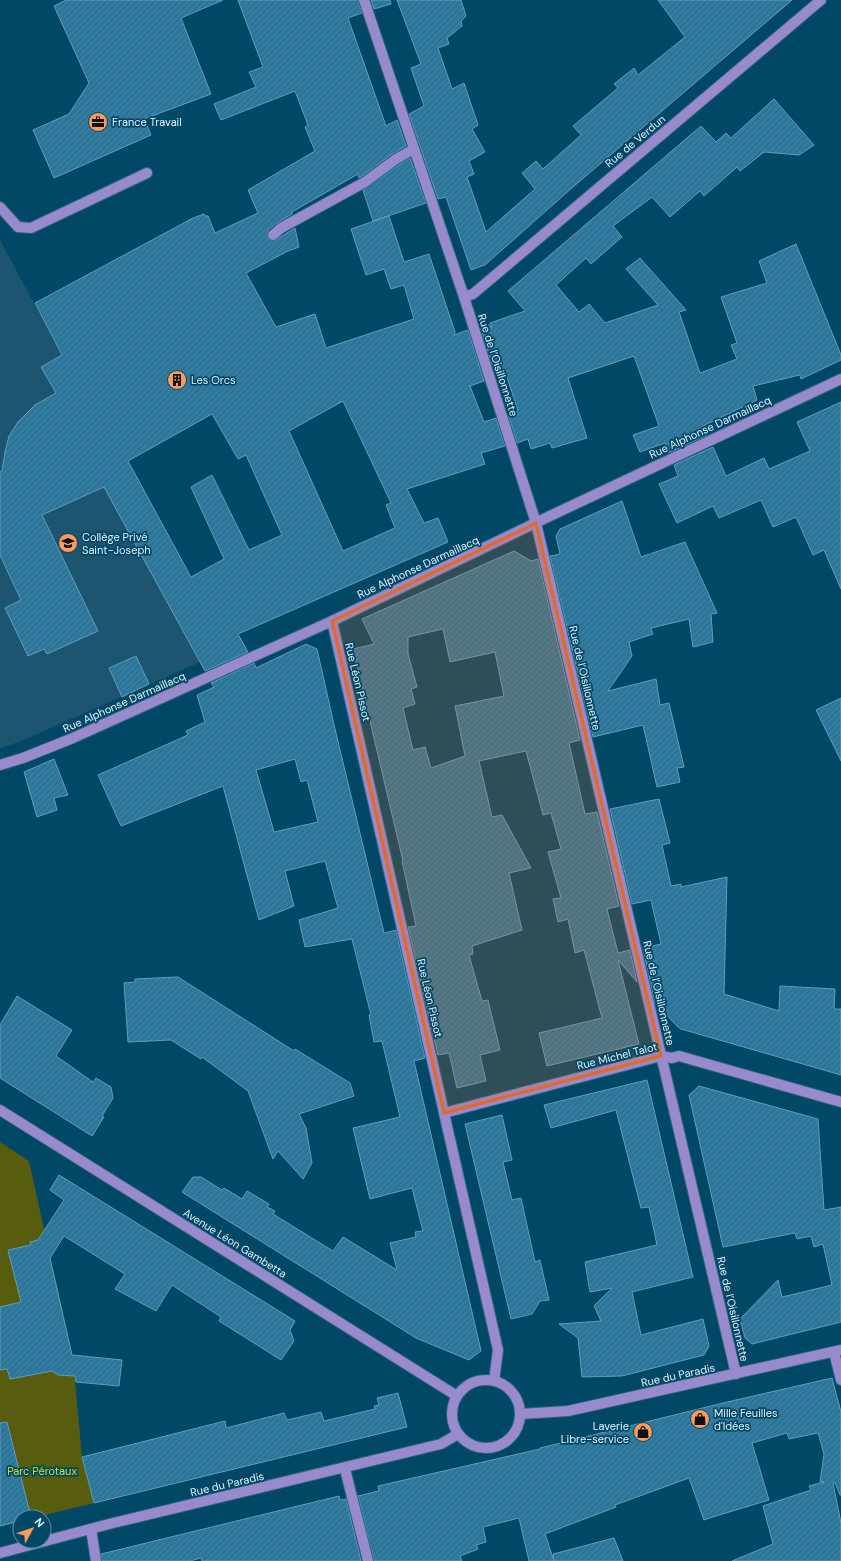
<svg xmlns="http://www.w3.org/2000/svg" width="841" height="1561" viewBox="0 0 841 1561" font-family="'DM Sans',sans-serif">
<defs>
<pattern id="building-hatch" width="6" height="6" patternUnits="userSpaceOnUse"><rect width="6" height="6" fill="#2e7ca1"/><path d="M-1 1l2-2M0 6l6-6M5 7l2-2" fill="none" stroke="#38657b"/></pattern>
</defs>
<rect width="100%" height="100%" fill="#004866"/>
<polygon fill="#1d546f" points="0,240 62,355 41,367 94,462 200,662 19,742 0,748"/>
<polygon fill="#575c0f" points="0,1142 29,1161 73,1359 82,1457 94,1503 37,1517 20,1517 20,1521 0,1526"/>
<g fill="url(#building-hatch)" stroke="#609dbe" fill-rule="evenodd">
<polygon points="66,0 223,0 181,18 211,94 144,119 151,135 54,178 33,130 69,114 89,83 54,6"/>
<path d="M 238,0 L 358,0 L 362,13 L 348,18 L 386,126 L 397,120 L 406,146 L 392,154 L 361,177 L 359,178 L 358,174 L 292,212 L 292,214 L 278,222 L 268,230 L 267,233 L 268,239 L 274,241 L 295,228 L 299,247 L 288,251 L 246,273 L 276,327 L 315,314 L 326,348 L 414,319 L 404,285 L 391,289 L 384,269 L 366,275 L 351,229 L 389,216 L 404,262 L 429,254 L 455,332 L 454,335 L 468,330 L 484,381 L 470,386 L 484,422 L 496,418 L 505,446 L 481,453 L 485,464 L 407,489 L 424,523 L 438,518 L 448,542 L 238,634 L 248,652 L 205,671 L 104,487 L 42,515 L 98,631 L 47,654 L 44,649 L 28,656 L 5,608 L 21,600 L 0,555 L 0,472 L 2,471 L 5,452 L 9,436 L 18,422 L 35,405 L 56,393 L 41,367 L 62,355 L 35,303 L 193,218 L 204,214 L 205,216 L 208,216 L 215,233 L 258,213 L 248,190 L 315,151 L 305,127 L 308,125 L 295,91 L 221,120 L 214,104 L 256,87 L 249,72 L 263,67 ZM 343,401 L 391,503 L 386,505 L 395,528 L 343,551 L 289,431 ZM 212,414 L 238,459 L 246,455 L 282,535 L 249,550 L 212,475 L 191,487 L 224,559 L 191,577 L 128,461 Z"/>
<polygon points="371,0 390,0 391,4 374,9"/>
<polygon points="397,0 461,0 466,16 461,21 462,26 447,38 449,44 438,48 452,89 464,83 478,125 472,129 485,152 469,161 474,174 467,177 486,232 535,189 522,173 536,161 543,169 581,135 573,126 618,88 614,84 634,68 638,75 685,37 658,0 792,0 573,187 485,265 471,270 446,197 438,199 409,114 424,106 411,68 421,64"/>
<polygon points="774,99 814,145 799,155 764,152 740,171 737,167 704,196 700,191 670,217 652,197 613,226 622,237 591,264 586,258 556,285 579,312 589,304 605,323 658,305 626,269 640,258 686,310 679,312 700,373 737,359 731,345 737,343 721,297 767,283 759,261 796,244 841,355 841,360 801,379 800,375 753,386 757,400 703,426 707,435 669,453 665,443 640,452 633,435 659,426 634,356 568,378 587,438 552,448 550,443 531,449 528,439 517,443 508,414 518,411 506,374 496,377 480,326 488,324 492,328 490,323 525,311 508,291 701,126 716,142 726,133 731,138"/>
<polygon points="410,158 426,203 373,221 363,190 400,164"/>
<polygon points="841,402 841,589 824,550 813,555 796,517 773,527 761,500 719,518 713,506 677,523 659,484 678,476 674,465 713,447 726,476 764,458 769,469 810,451 797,422"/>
<polygon points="622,501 641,557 685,542 717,613 711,614 713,642 693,647 689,619 651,628 653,634 629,642 632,656 608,691 656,679 660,705 669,703 684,767 677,768 680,782 657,787 643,725 593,737 550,556 560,554 556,536 560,529"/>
<path d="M 514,551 L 531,561 L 538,559 L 580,740 L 569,743 L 585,814 L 597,812 L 619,906 L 607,909 L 618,953 L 630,950 L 637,982 L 618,960 L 639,1044 L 547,1066 L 539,1033 L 602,1018 L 584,950 L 575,953 L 568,919 L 558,922 L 553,899 L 561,898 L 548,852 L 561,849 L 551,813 L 543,815 L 526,751 L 479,761 L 492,817 L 502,815 L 531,868 L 509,873 L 522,930 L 472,946 L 473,954 L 469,955 L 482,1001 L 488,1000 L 500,1050 L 480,1055 L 486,1081 L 457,1088 L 449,1053 L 438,1055 L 408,927 L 416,926 L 402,861 L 403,861 L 353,649 L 374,644 L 362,619 ZM 443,629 L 450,662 L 495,652 L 504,696 L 455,706 L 465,756 L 431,768 L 425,747 L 413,750 L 403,708 L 415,704 L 411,689 L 417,687 L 408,654 L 408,637 Z"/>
<path d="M 306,644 L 317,649 L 335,729 L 384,933 L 396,930 L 425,1058 L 414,1061 L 481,1351 L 469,1360 L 416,1338 L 182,1192 L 193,1177 L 201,1177 L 222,1190 L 224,1188 L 242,1199 L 247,1191 L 269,1204 L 267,1207 L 275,1211 L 273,1214 L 333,1251 L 343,1237 L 397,1270 L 390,1243 L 416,1237 L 415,1232 L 423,1231 L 412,1188 L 370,1199 L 353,1128 L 400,1117 L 382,1041 L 374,1042 L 369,1015 L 371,1015 L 352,939 L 305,947 L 299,920 L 338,908 L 325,861 L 285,871 L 294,906 L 259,920 L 223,786 L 121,826 L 98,775 L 188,735 L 186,731 L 205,722 L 197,695 L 214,687 L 211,683 L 254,663 L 256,668 ZM 295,759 L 301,782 L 307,780 L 318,822 L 274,832 L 256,770 Z"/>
<polygon points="136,656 149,684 122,697 109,668"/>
<polygon points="841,698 841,761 816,710"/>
<polygon points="54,759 68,795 54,798 57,810 37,817 24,772"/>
<polygon points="659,799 670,843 662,845 671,886 681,884 681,887 727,877 724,994 779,1011 780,986 835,989 834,1009 841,1009 841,1075 681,1029 677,1026 655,1003 643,948 661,944 651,900 632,904 610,809"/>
<polygon points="178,977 294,1051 295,1049 350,1083 354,1096 299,1114 306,1128 312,1163 303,1179 278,1151 273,1159 248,1091 202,1057 201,1059 171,1040 128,1042 124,983 135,982 135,979"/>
<polygon points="17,996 72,1030 56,1056 93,1082 96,1078 111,1087 113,1098 102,1116 104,1117 92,1136 0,1078 0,1025"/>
<polygon points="647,1080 693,1277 632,1292 641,1335 703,1319 709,1346 704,1355 622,1376 582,1377 578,1338 559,1324 601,1321 594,1306 612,1288 590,1292 585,1262 657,1245 649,1207 641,1208 616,1110 551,1128 544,1105"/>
<polygon points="699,1086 818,1119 824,1210 841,1207 841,1322 752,1344 745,1338 740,1319 778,1280 782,1297 832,1285 823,1244 814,1247 811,1236 797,1239 795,1233 723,1247 689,1095"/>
<polygon points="502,1115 512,1160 503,1162 512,1200 521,1198 535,1262 540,1260 549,1300 540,1301 532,1314 511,1319 465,1124"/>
<polygon points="59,1175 295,1321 290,1330 294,1341 281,1360 219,1321 221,1317 172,1285 156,1311 115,1289 125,1274 64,1236 50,1258 72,1355 122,1360 119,1386 76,1382 75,1376 58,1375 52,1371 10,1379 7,1369 0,1370 0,1307 21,1302 8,1250 31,1245 30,1242 38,1240 64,1200 50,1190"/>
<polygon points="832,1378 841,1412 841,1495 840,1495 835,1483 833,1483 841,1523 841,1561 732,1561 773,1544 763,1506 811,1490 809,1486 824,1482 820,1482 824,1454 818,1433 789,1439 787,1433 752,1443 769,1500 716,1516 704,1520 689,1478 615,1505 616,1507 545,1534 554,1561 529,1561 519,1518 483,1527 486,1542 476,1545 478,1549 460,1556 462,1561 374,1561 358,1496 379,1491 378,1486 540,1449 540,1448 723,1403"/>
<polygon points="398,1393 407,1427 94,1503 82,1457 225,1421 226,1428 284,1413 287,1420 321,1412 324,1421 375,1409 374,1406 379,1405 377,1398"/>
<polygon points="7,1422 31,1517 20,1517 20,1521 0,1526 0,1423"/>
<polygon points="339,1496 340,1500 346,1499 361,1561 202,1561 201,1558 190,1561 102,1561 101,1554"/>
<polygon points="614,1538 623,1561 554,1561 553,1554"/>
</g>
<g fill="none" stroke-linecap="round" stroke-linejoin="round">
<g stroke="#286781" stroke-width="12">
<g id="minor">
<polyline points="364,0 464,297 536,523 736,1374"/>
<polyline points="0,207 18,227 31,228 147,173"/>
<polyline points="273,235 281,228 365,182 396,159 414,149"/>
<polyline points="464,297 473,294 821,0"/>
<polyline points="332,621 498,1350 494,1381"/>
<polyline points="0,765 23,758 73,738 332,621 552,515 841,379"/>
<polyline points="0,1110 457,1396"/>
<polyline points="444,1113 661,1056 672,1058 679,1056 841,1102"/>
<polyline points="834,1352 841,1380"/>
<circle cx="486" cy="1414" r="34"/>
<polyline points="520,1414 568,1411 841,1350"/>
<polyline points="345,1469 368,1561"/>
<polyline points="91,1529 96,1561"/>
<polyline points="0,1553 113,1523 441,1444 458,1434"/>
</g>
</g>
<use href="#minor" stroke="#988acc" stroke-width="10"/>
</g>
<path fill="#e76824" fill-opacity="0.2" stroke="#e76824" stroke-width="3" stroke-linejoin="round" d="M 536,523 L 661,1056 L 444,1113 L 332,621 Z"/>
<defs>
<g id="office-disc" transform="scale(1)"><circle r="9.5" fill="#fe9b58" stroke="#004866"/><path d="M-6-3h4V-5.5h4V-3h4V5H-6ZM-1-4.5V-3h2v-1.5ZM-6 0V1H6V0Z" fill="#111"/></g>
<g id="building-disc" transform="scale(1)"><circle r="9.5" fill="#fe9b58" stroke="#004866"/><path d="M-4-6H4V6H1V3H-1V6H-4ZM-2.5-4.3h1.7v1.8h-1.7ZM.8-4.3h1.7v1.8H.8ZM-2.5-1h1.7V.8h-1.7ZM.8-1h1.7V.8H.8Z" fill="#111"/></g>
<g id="school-disc" transform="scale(1)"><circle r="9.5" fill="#fe9b58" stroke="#004866"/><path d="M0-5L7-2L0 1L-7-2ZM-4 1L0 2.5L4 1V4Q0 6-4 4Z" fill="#111"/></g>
<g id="shop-disc" transform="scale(1)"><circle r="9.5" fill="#fe9b58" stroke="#004866"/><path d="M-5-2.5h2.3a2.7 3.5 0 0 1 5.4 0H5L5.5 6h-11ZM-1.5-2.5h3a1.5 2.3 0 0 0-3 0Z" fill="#111"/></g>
</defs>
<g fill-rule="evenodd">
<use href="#office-disc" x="98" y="122"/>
<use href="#building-disc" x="177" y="380"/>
<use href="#school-disc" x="68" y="543"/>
<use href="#shop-disc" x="700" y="1419"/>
<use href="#shop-disc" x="643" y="1432"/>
</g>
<g text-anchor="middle" stroke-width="3.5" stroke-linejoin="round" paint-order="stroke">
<g font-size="11" fill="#e1f3fe" stroke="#004866" text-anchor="start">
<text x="112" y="126">France Travail</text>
<text x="191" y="384">Les Orcs</text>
<text x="82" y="541">Collège Privé<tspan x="82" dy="13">Saint-Joseph</tspan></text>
<text x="714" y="1417">Mille Feuilles<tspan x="714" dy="13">d'Idées</tspan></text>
<text x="629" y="1430" text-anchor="end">Laverie<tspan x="629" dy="13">Libre-service</tspan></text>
</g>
<g font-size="11" fill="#e1f3fe" stroke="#004866">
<text transform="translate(635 141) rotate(-40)" y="4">Rue de Verdun</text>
<text transform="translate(498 365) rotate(72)" y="4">Rue de l’Oisillonnette</text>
<text transform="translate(710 427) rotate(-25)" y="4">Rue Alphonse Darmaillacq</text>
<text transform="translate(418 567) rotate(-25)" y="4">Rue Alphonse Darmaillacq</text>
<text transform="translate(585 678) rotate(77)" y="4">Rue de l’Oisillonnette</text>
<text transform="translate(358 682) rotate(77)" y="4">Rue Léon Pissot</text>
<text transform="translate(124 702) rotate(-24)" y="4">Rue Alphonse Darmaillacq</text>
<text transform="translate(659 993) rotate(77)" y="4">Rue de l’Oisillonnette</text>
<text transform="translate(430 998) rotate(77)" y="4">Rue Léon Pissot</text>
<text transform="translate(617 1056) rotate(-14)" y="4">Rue Michel Talot</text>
<text transform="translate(235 1243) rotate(32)" y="4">Avenue Léon Gambetta</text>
<text transform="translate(733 1309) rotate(77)" y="4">Rue de l’Oisillonnette</text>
<text transform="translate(678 1375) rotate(-12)" y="4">Rue du Paradis</text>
<text transform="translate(227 1484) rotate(-13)" y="4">Rue du Paradis</text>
</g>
<g font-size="11" fill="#d6e023" stroke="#004866">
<text x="42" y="1475">Parc Pérotaux</text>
</g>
</g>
<g transform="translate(32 1529) rotate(50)"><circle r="19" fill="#004866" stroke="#5a8ca3"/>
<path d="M0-3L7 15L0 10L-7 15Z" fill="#fe9b58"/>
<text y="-6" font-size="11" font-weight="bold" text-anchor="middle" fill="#e1f3fe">N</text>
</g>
</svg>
